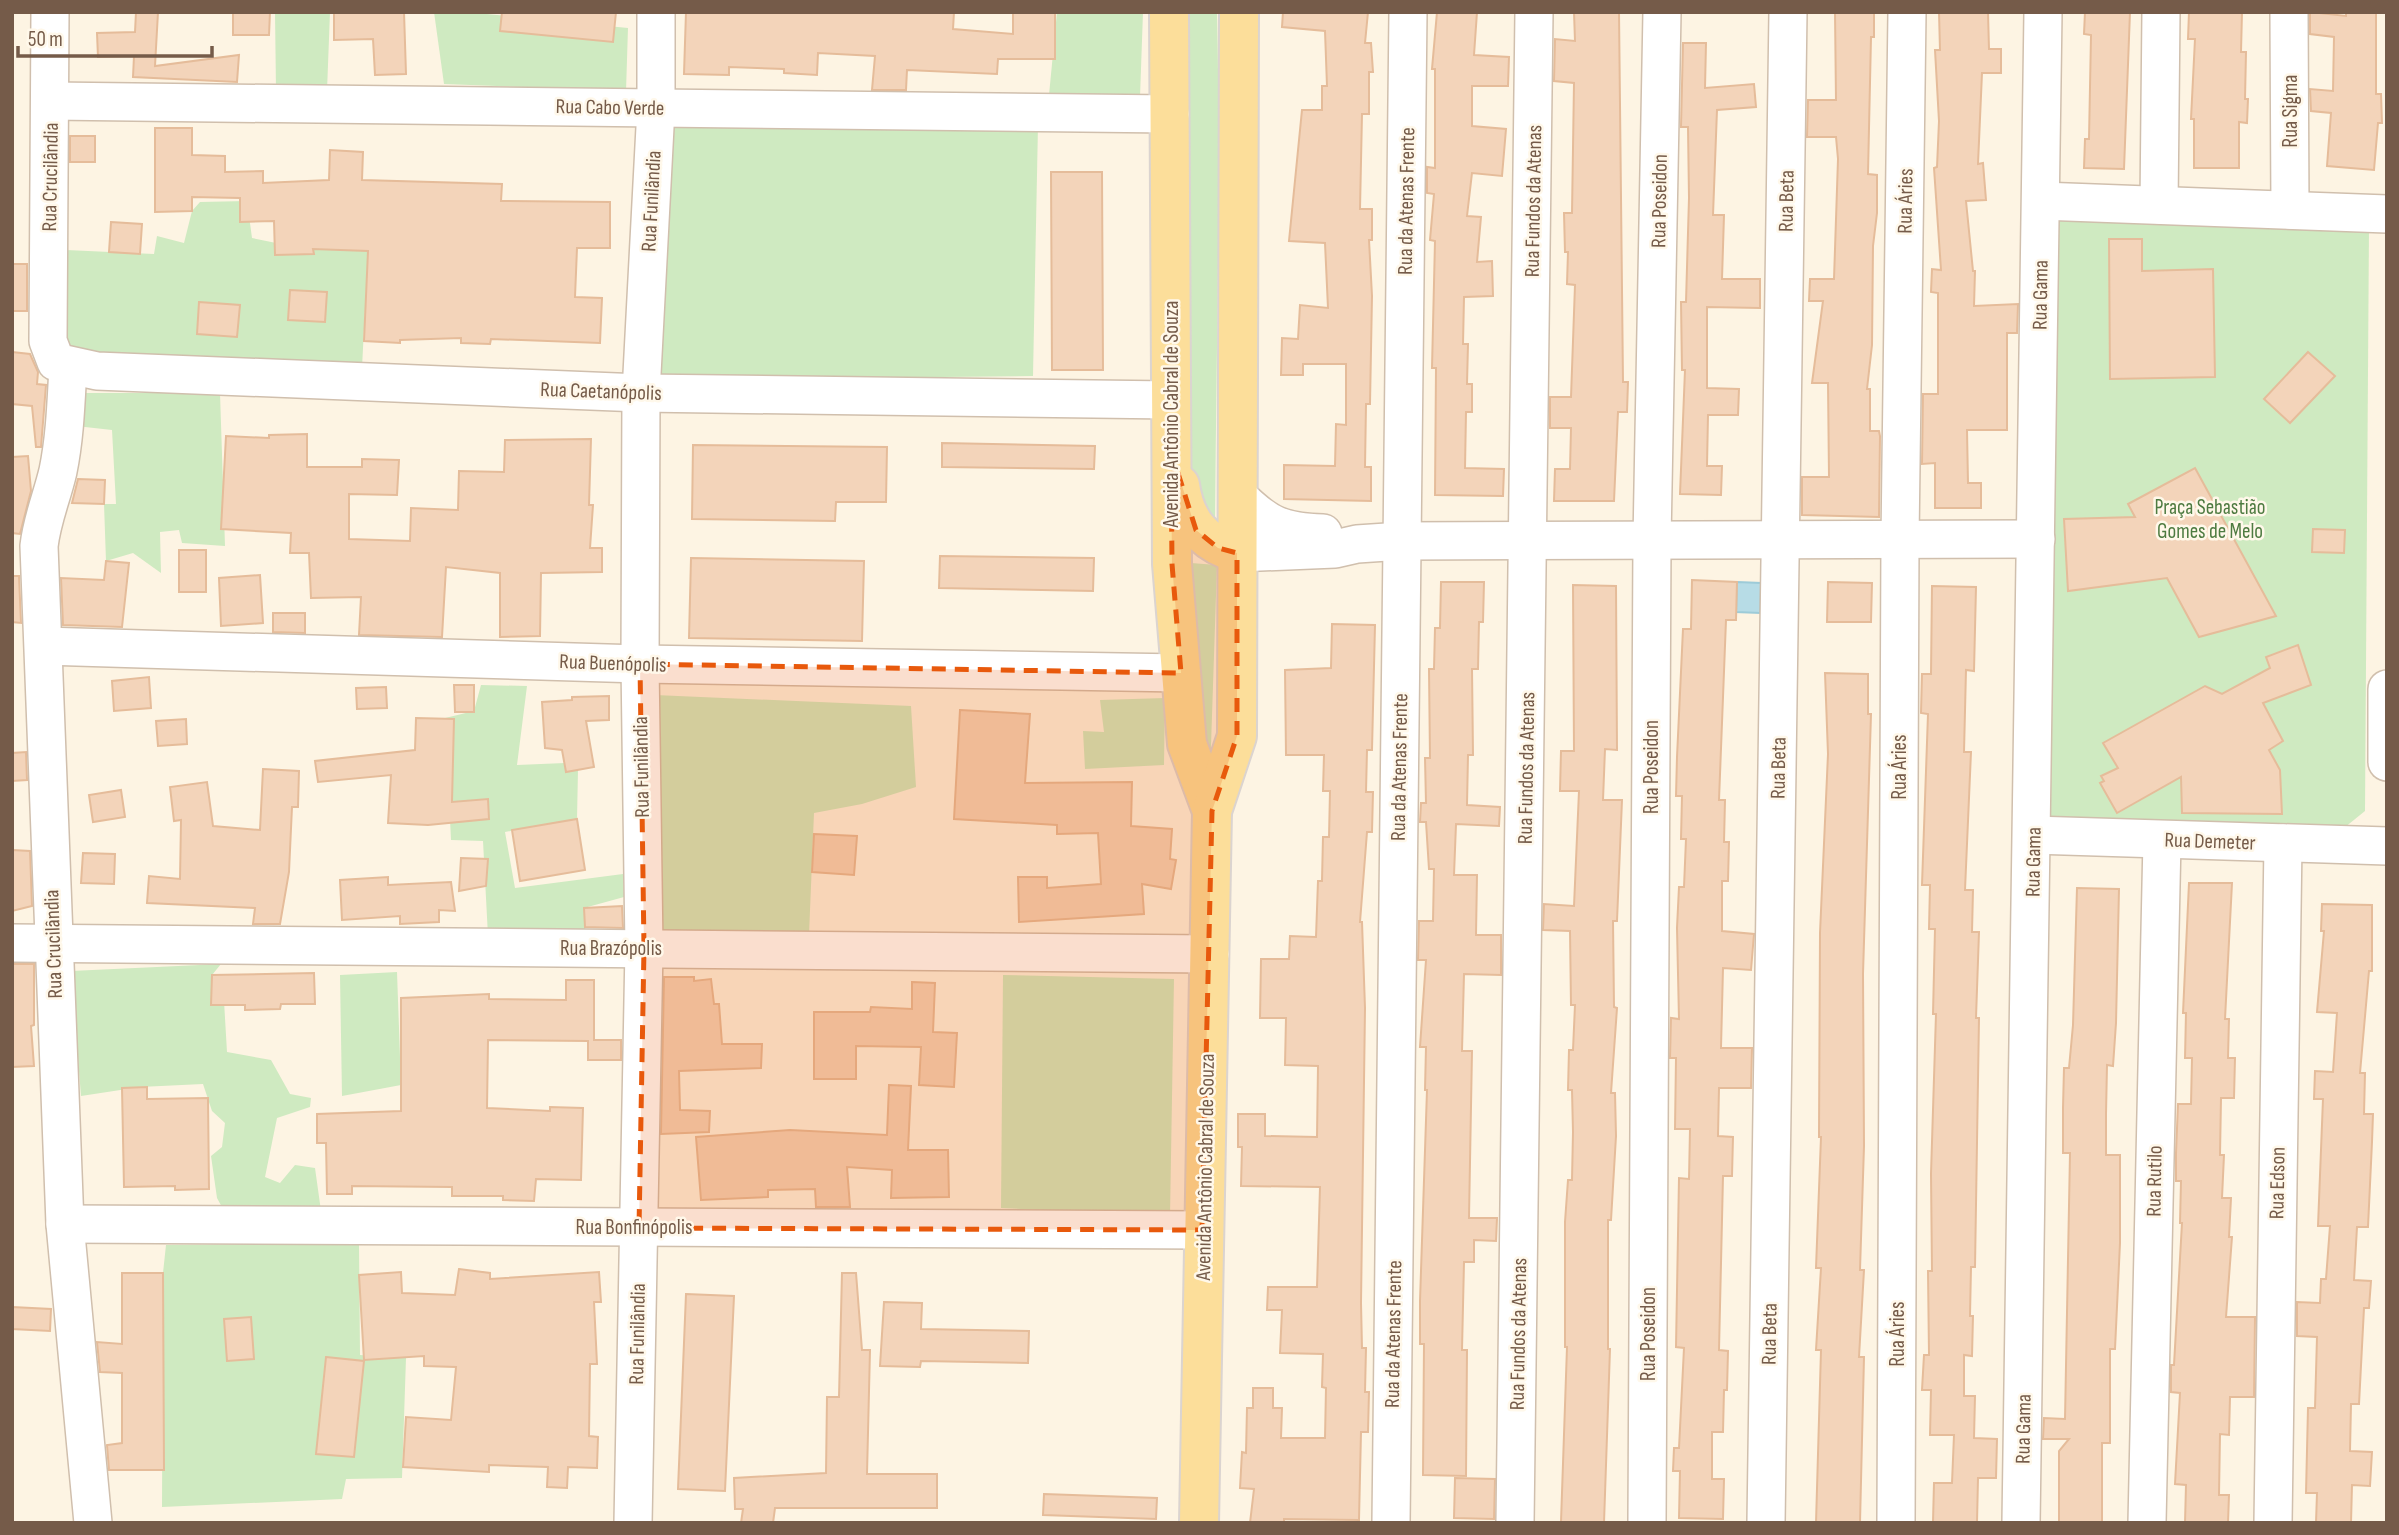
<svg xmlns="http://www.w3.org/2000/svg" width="2399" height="1535" viewBox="0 0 2399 1535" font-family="'Sofia Sans Condensed',sans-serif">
<rect width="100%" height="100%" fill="#fdf4e3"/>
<g fill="#cfeac1">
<polygon points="275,12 330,12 327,91 276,91"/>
<polygon points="434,12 466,12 628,28 626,91 444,84"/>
<polygon points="1057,12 1143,12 1140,97 1049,95"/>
<path d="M 1187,12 L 1217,12 C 1221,186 1216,359 1215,533 L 1201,521 L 1185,454 Z"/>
<polygon points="670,119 1038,125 1033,376 651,380"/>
<polygon points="247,201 252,238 281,244 368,249 362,368 62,356 66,250 154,254 157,236 184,243 192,211 200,202"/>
<polygon points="2054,221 2369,226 2365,811 2339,832 2051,817"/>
<polygon points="76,393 220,393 225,546 182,543 179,530 160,532 161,573 133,553 106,561 104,504 116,504 112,430 76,426"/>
<polygon points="1191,563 1217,565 1210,776 1201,753"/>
<polygon points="481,685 527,686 517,765 565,763 578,770 577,819 505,832 515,888 623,874 624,897 584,908 586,939 488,936 483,841 451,840 449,798 454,740 441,739 441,719 474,711"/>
<polygon points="655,695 911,706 916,787 862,804 814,813 809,935 654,939"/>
<polygon points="1165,698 1164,765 1085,769 1083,731 1104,732 1100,700"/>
<polygon points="221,964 212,975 224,1001 227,1052 271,1060 290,1094 311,1098 310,1107 277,1118 265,1177 280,1183 295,1165 315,1168 321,1211 223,1209 217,1198 211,1156 222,1147 225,1123 212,1111 203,1084 140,1087 81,1096 71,971"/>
<polygon points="397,972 401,1085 342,1096 340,975"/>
<polygon points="1003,975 1174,979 1170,1216 1001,1208"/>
<polygon points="359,1244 360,1355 406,1358 402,1478 346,1479 342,1499 162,1507 163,1273 166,1245"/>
</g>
<polygon fill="#b7dce6" stroke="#9dcbd8" stroke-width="2" points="1737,582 1761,583 1760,613 1736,612"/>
<g fill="#f3d4ba" stroke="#e5bc9a" stroke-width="2">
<polygon points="136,12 158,12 155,66 239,55 237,82 133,77 134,56 98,57 97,33 135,32"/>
<polygon points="233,12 270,12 269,35 233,35"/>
<polygon points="334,12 404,12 406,74 375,75 373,39 334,40"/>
<polygon points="502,12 616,12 613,42 500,31"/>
<polygon points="686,12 954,12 953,29 1013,34 1013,12 1055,12 1055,59 998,59 997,74 907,70 906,90 872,90 875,56 818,53 817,75 784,73 784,69 729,67 729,75 684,74"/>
<polygon points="1283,12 1368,12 1365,43 1371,43 1373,72 1369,72 1369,114 1362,114 1360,209 1372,209 1372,240 1369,240 1372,296 1370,404 1366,404 1365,467 1371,467 1371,501 1284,499 1284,465 1335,466 1336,424 1346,425 1346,364 1303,364 1303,375 1281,375 1282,338 1298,339 1300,305 1328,308 1325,243 1289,241 1302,110 1322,110 1322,86 1327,86 1325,31 1282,27"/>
<polygon points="1437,12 1477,12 1474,55 1509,57 1508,86 1472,86 1472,126 1506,129 1502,176 1472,173 1467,216 1481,217 1477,262 1492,261 1493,296 1464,297 1463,344 1468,344 1467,384 1472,384 1472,412 1466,412 1465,468 1504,469 1503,496 1435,495 1436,368 1432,368 1435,241 1430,240 1434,194 1427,193 1427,167 1435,168 1435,69 1432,69"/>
<polygon points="1574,12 1619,12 1623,382 1628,382 1627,412 1618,412 1614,501 1554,501 1555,469 1570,469 1571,428 1550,428 1550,397 1571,397 1575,285 1567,284 1568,252 1565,252 1564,213 1572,213 1574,83 1554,81 1555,39 1575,41"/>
<polygon points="1835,12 1874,12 1874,37 1871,37 1868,174 1877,175 1877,213 1873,246 1872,345 1867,389 1870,389 1870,431 1879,431 1880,436 1879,517 1802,515 1802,477 1829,477 1828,383 1812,383 1823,301 1809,301 1810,279 1834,279 1838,159 1836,137 1807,137 1808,100 1836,100"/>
<polygon points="1939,12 1988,12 1989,49 2001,49 2001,73 1982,73 1978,164 1983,163 1986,200 1966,201 1973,271 1975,271 1974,306 2018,304 2017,333 2007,333 2007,430 1967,430 1968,483 1981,483 1981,508 1935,508 1935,463 1922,464 1923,394 1938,394 1938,293 1931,292 1932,269 1941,270 1934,168 1937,167 1939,121 1935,50 1940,50"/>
<polygon points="2085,12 2130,12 2124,169 2084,168 2085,139 2089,139 2091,35 2084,34"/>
<polygon points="2189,12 2242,12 2241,52 2246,52 2245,99 2248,99 2247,123 2239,122 2239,168 2194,168 2194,119 2191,119 2195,39 2188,39"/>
<polygon points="2310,12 2346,16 2346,12 2376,12 2376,94 2381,94 2382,123 2378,123 2374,170 2327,166 2331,113 2311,111 2310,89 2333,91 2334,37 2310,34"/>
<polygon points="1683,43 1706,43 1705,88 1754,84 1756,107 1717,110 1713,215 1724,215 1722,279 1760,279 1760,308 1707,307 1707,388 1739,389 1738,415 1708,415 1707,466 1722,466 1721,495 1680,494 1685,370 1682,370 1681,302 1686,302 1689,198 1688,127 1681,127"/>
<polygon points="155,128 192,128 192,155 225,156 225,172 263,171 263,183 329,180 330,150 363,152 362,180 502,184 501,201 610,202 610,248 577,248 575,297 602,298 600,343 491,339 490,344 461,343 461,338 400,340 400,343 364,341 368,251 313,249 314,254 275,255 274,221 240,222 240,198 192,197 192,211 155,212"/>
<rect x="70" y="136" width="25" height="26"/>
<polygon points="1051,172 1102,172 1103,370 1052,370"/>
<polygon points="111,222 142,224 140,254 109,252"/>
<polygon points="2109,239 2142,239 2142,271 2213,269 2215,377 2110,379"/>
<rect x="12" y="264" width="15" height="47"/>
<polygon points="290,290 327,292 325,322 288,320"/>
<polygon points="199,302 240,305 237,337 197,334"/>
<polygon points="12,352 30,354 38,372 37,384 46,385 41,447 36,447 32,406 12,404"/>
<polygon points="2308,352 2335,376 2290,423 2264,399"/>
<polygon points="307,434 307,467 362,467 362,459 399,460 397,495 349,494 349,539 410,541 411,508 458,510 459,471 504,472 505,440 591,439 589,505 593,505 590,548 602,548 602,572 541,573 540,636 500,637 500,573 446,567 442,637 359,635 361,597 311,598 309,553 290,553 291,533 221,529 226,436 269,438 269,435"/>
<polygon points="942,443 1095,446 1094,469 942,467"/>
<polygon points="693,445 887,447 886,502 836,502 835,521 692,519"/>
<polygon points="28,456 31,491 20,534 12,533 12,457"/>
<polygon points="2195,468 2276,616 2199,637 2167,578 2068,591 2064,519 2135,517 2128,504"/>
<polygon points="78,479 105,480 104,504 72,503"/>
<polygon points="2313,529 2345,530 2344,553 2312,552"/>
<rect x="179" y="550" width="27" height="42"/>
<polygon points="940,556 1094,558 1093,591 939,588"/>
<polygon points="691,558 864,561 862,641 689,638"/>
<polygon points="106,561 129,563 122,627 63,625 61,578 104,580"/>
<polygon points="260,575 263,623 221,626 219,578"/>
<polygon points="12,576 19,576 21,623 12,622"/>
<polygon points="1692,580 1737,582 1736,620 1726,620 1719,800 1725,800 1724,842 1729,842 1728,881 1722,881 1722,931 1754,934 1751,970 1723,968 1721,1048 1752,1048 1751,1088 1719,1088 1718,1136 1733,1137 1732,1176 1723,1176 1719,1350 1728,1351 1727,1390 1724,1390 1723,1432 1712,1432 1712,1479 1724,1479 1723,1519 1679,1518 1680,1471 1673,1471 1674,1448 1679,1448 1684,1348 1676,1347 1679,1178 1689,1179 1690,1129 1675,1129 1676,1058 1670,1058 1671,1018 1679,1019 1677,928 1679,887 1684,887 1686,839 1681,839 1682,796 1676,796 1677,757 1683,629 1691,629"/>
<polygon points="1441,582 1484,582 1483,622 1479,622 1478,669 1472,669 1473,755 1468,755 1467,805 1500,807 1499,826 1456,824 1454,875 1477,875 1476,935 1501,935 1501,975 1464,974 1462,1051 1472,1051 1469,1218 1497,1218 1496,1241 1474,1240 1474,1262 1464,1262 1462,1350 1467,1350 1466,1476 1423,1475 1424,1344 1420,1344 1420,1301 1427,1090 1425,1090 1426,1047 1420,1047 1426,960 1418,960 1419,921 1433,921 1434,869 1429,869 1426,822 1420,822 1421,803 1426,803 1425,758 1430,758 1429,669 1434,669 1435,628 1440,628"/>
<polygon points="1828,582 1872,583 1871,622 1827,622"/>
<polygon points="1573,585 1616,586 1617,750 1605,749 1603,800 1622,800 1617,921 1613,921 1614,1007 1617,1008 1611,1093 1615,1093 1616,1136 1611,1220 1608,1220 1608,1349 1610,1349 1604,1523 1561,1522 1567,1347 1565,1347 1565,1222 1568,1180 1572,1180 1573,1132 1572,1090 1568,1090 1569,1050 1573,1050 1575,1005 1571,1005 1570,931 1543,930 1544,904 1574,906 1579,791 1560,791 1561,751 1574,751"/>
<polygon points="1932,586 1976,587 1974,671 1966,670 1964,752 1971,752 1965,890 1973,890 1972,932 1979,932 1976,1018 1979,1018 1975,1267 1971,1267 1970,1316 1973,1316 1972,1356 1964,1355 1964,1396 1975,1396 1974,1438 1997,1439 1996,1478 1978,1478 1977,1523 1933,1522 1934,1483 1952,1483 1954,1435 1930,1435 1931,1390 1922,1390 1924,1355 1929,1355 1928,1271 1932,1271 1931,1174 1936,1014 1933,1014 1935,929 1929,929 1930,885 1922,885 1928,714 1921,713 1922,674 1931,674"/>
<polygon points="273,613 305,613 305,633 273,632"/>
<polygon points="1332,624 1375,625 1372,750 1367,750 1366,792 1373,792 1372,832 1367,832 1360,922 1362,922 1365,1008 1361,1303 1362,1348 1366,1348 1365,1392 1369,1392 1368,1432 1361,1432 1359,1520 1284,1519 1284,1523 1250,1523 1254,1489 1240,1488 1242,1452 1246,1453 1247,1408 1253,1408 1253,1388 1273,1388 1273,1408 1282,1408 1281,1438 1325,1438 1326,1388 1322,1387 1323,1354 1280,1353 1282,1310 1267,1310 1268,1287 1317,1287 1320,1187 1241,1186 1242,1147 1238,1147 1238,1114 1265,1114 1265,1136 1317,1137 1318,1066 1285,1065 1286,1018 1260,1018 1261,959 1289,959 1290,936 1316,937 1318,881 1322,881 1323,837 1329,837 1330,791 1323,791 1324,755 1286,755 1285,670 1331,668"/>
<polygon points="2298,645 2311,685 2263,703 2283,741 2269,750 2280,770 2282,814 2182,813 2181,777 2117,813 2100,783 2104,781 2101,776 2118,768 2103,743 2205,686 2222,694 2270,668 2266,657"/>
<polygon points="1825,673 1868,674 1868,714 1871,714 1863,974 1864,1146 1860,1270 1864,1270 1859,1357 1864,1357 1860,1523 1816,1523 1821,1350 1816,1350 1821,1268 1816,1268 1821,1137 1819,1137 1820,933 1828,754"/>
<polygon points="149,677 151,708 114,711 112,681"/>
<polygon points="454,685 474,685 474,712 455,712"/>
<polygon points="386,687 387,708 357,709 356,688"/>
<polygon points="609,696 609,720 586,721 594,767 566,772 562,750 545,748 542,702 572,700 572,697"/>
<polygon points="960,710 1030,714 1025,783 1132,782 1131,826 1172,829 1170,859 1176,860 1171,889 1142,884 1144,914 1019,922 1018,877 1047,877 1047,888 1101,884 1098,833 1057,834 1057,825 954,819"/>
<polygon points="416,718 454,719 452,802 488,799 489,819 428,825 388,823 391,775 318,782 315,761 415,750"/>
<polygon points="186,719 187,744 158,746 156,721"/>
<polygon points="26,752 27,780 12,781 12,753"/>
<polygon points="263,769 299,771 298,807 292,807 289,872 280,924 253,924 255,908 147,903 149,876 180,879 181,820 174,821 170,787 207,782 213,826 260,830"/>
<polygon points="121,790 125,817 93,822 89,795"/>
<polygon points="577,819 585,870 520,881 512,830"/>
<polygon points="814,834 857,836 854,875 812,872"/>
<polygon points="12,850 30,851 32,906 12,911"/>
<polygon points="83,853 115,854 114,884 81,883"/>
<polygon points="461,858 488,859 486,886 459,891"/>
<polygon points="388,877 388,885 451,882 455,911 439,910 439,922 400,924 400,916 342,920 340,880"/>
<polygon points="2189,883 2232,883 2225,1019 2229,1019 2228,1058 2235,1058 2234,1098 2221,1098 2220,1155 2224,1155 2222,1198 2231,1198 2229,1237 2232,1237 2226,1317 2255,1317 2254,1397 2230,1397 2229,1435 2220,1434 2219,1495 2229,1495 2228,1523 2185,1523 2186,1485 2175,1484 2180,1393 2171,1392 2171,1365 2174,1365 2182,1223 2180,1223 2181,1181 2176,1181 2176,1153 2178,1104 2191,1104 2192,1058 2185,1058 2186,1013 2183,1013"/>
<polygon points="2077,888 2119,889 2116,1023 2113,1066 2107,1065 2106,1114 2106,1155 2120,1155 2120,1243 2115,1349 2110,1349 2110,1443 2102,1443 2102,1523 2059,1523 2059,1451 2069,1439 2043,1439 2044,1418 2065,1419 2070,1153 2063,1153 2063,1108 2064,1068 2069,1068 2073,1025"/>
<polygon points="2322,904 2372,905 2372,971 2369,971 2360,1073 2365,1073 2364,1114 2373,1114 2372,1142 2368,1227 2357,1227 2354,1280 2371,1281 2369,1308 2364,1308 2359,1404 2351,1404 2350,1451 2372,1452 2370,1486 2352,1485 2351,1523 2316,1523 2317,1493 2306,1493 2308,1408 2315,1408 2317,1337 2297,1336 2297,1302 2320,1303 2321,1279 2326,1279 2330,1226 2318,1226 2323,1099 2314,1099 2315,1071 2333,1072 2337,1013 2317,1012 2324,931 2321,931"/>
<polygon points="622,906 623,928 585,927 584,908"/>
<polygon points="12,964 34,964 34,1025 31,1026 34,1066 12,1067"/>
<polygon points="314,973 315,1004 281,1004 280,1009 245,1010 245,1005 211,1005 212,975"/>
<polygon points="664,977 694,977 694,981 711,979 714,1004 719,1004 722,1044 762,1044 761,1068 679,1071 680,1110 710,1111 709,1132 661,1134"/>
<polygon points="566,980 594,980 594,1040 621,1040 621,1060 588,1060 588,1041 488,1040 487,1108 550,1111 550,1107 583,1108 581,1180 536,1179 534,1201 503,1200 503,1196 452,1196 452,1187 352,1186 352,1194 327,1194 326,1143 317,1143 317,1114 401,1111 401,998 489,994 489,999 566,1000"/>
<polygon points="912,982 935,983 933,1032 957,1033 954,1087 919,1085 921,1047 856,1046 856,1079 814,1079 814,1012 870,1012 871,1007 912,1009"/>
<polygon points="889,1085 911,1086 908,1150 948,1150 949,1197 891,1198 892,1170 847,1167 850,1207 816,1207 815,1189 768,1190 768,1197 701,1200 696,1137 790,1130 887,1135"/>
<polygon points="147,1087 147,1099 208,1098 209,1189 175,1190 175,1186 124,1187 122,1088"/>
<polygon points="459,1269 490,1273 490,1279 599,1272 601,1302 594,1302 597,1364 590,1364 589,1436 598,1437 597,1468 568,1467 567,1488 547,1487 548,1467 489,1465 489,1472 403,1467 406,1417 451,1420 456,1367 424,1366 424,1356 364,1360 359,1275 401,1272 402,1293 455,1295"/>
<polygon points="122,1273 163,1273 164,1470 109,1470 107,1445 122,1443 122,1373 100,1372 97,1342 122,1344"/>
<polygon points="842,1273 856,1273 862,1350 870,1350 867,1474 937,1474 937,1508 775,1508 773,1523 741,1523 743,1509 735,1509 734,1478 826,1473 827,1397 839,1397"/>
<polygon points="686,1294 734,1296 725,1491 678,1489"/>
<polygon points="884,1302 922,1303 921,1329 1029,1331 1028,1363 921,1361 920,1367 880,1366"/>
<polygon points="12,1307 51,1309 50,1331 12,1329"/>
<polygon points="251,1317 254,1359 227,1361 224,1319"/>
<polygon points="326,1357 364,1361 354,1457 316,1454"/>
<polygon points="1455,1478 1495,1479 1494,1519 1454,1518"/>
<polygon points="1044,1494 1157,1498 1156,1519 1043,1515"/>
</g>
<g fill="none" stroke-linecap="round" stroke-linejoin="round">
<g stroke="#d0bfad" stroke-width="40">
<g id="minor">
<polyline points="50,12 48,341 56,362 97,371 641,393 1171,400"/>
<polyline points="2289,12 2290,210"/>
<polyline points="51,101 1170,114"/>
<polyline points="2041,201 2387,214"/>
<polyline points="2159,205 2161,12"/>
<path d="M 68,367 C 66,402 65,437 58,471 C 52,497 42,519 39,546 L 65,1224 L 93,1523"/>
<path d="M 1238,496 C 1267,525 1282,532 1323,533"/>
<polyline points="1237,553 1335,549 1357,544 1402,541 2036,539"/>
<polyline points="44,646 640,664 1181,673"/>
<polyline points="2387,689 2387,762"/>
<polyline points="2033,835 2387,846"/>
<polyline points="12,943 1210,954"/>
<polyline points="65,1224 1202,1230"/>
<polyline points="633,1523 644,948 640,664 641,393 656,108 656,12"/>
<polyline points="1391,1523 1408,12"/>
<polyline points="1515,1523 1534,12"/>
<polyline points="1647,1523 1652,540 1662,12"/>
<polyline points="1766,1523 1788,12"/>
<polyline points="1896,1523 1900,539 1907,12"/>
<polyline points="2021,1523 2043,12"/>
<polyline points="2147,1523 2162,840"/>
<polyline points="2273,1523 2283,843"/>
</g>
</g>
<g stroke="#dbd4d0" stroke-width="42">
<g id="major">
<polyline points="1169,12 1172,564 1187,744 1212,811"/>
<path d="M 1180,485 C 1185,521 1203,543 1237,553"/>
<polyline points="1199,1523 1212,811 1237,736 1239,12"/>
</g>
</g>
<use href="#minor" stroke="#fff" stroke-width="37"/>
<use href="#major" stroke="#fcde9a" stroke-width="38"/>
</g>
<path fill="#e8590c" fill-opacity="0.2" stroke="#e8590c" stroke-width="5" stroke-dasharray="14 9" stroke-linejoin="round" d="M 1171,451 L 1196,530 L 1218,548 L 1237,553 L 1237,736 L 1212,811 L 1202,1230 L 639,1228 L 644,948 L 640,664 L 1181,673 L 1172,564 Z"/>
<g text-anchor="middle" stroke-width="5" stroke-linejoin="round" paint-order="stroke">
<g font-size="21" fill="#755b49" stroke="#fff8ea">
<text transform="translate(610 107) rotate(1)" y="7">Rua Cabo Verde</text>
<text transform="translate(2290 111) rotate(-90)" y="7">Rua Sigma</text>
<text transform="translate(50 177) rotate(-89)" y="7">Rua Crucilândia</text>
<text transform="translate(651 201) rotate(-87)" y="7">Rua Funilândia</text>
<text transform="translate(1406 201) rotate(-89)" y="7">Rua da Atenas Frente</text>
<text transform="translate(1533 201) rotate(-89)" y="7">Rua Fundos da Atenas</text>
<text transform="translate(1659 201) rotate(-89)" y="7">Rua Poseidon</text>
<text transform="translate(1786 201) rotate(-89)" y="7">Rua Beta</text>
<text transform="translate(1905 201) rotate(-89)" y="7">Rua Áries</text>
<text transform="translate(2040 295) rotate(-89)" y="7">Rua Gama</text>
<text transform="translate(601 391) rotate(2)" y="7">Rua Caetanópolis</text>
<text transform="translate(1171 414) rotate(-90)" y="7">Avenida Antônio Cabral de Souza</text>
<text transform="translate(613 663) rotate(2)" y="7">Rua Buenópolis</text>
<text transform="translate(641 767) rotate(-91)" y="7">Rua Funilândia</text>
<text transform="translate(1399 767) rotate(-89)" y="7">Rua da Atenas Frente</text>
<text transform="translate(1651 767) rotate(-90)" y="7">Rua Poseidon</text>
<text transform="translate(1899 767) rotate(-90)" y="7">Rua Áries</text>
<text transform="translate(1526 768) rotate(-89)" y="7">Rua Fundos da Atenas</text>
<text transform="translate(1778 768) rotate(-89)" y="7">Rua Beta</text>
<text transform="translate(2210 841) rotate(2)" y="7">Rua Demeter</text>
<text transform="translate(2033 862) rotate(-89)" y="7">Rua Gama</text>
<text transform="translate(53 944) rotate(-92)" y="7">Rua Crucilândia</text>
<text x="611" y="955">Rua Brazópolis</text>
<text transform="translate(1205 1167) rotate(-89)" y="7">Avenida Antônio Cabral de Souza</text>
<text transform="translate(2154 1181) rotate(-89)" y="7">Rua Rutilo</text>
<text transform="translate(2277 1183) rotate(-89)" y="7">Rua Edson</text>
<text x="634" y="1234">Rua Bonfinópolis</text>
<text transform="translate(637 1334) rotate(-89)" y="7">Rua Funilândia</text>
<text transform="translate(1393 1334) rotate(-89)" y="7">Rua da Atenas Frente</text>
<text transform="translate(1518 1334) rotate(-89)" y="7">Rua Fundos da Atenas</text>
<text transform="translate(1648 1334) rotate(-90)" y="7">Rua Poseidon</text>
<text transform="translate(1769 1334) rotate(-89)" y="7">Rua Beta</text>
<text transform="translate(1897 1334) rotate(-90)" y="7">Rua Áries</text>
<text transform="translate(2023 1429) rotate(-89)" y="7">Rua Gama</text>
</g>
<g font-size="21" fill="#4e7b41" stroke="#fff8ea">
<text x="2210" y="514">Praça Sebastião<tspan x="2210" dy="24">Gomes de Melo</tspan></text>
</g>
</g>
<rect width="2399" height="1535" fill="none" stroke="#755b49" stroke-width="28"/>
<path d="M18 46v10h194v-10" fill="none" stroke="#755b49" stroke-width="3.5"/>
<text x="28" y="46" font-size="21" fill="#755b49" stroke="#fff8ea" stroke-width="5" paint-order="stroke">50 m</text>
</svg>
